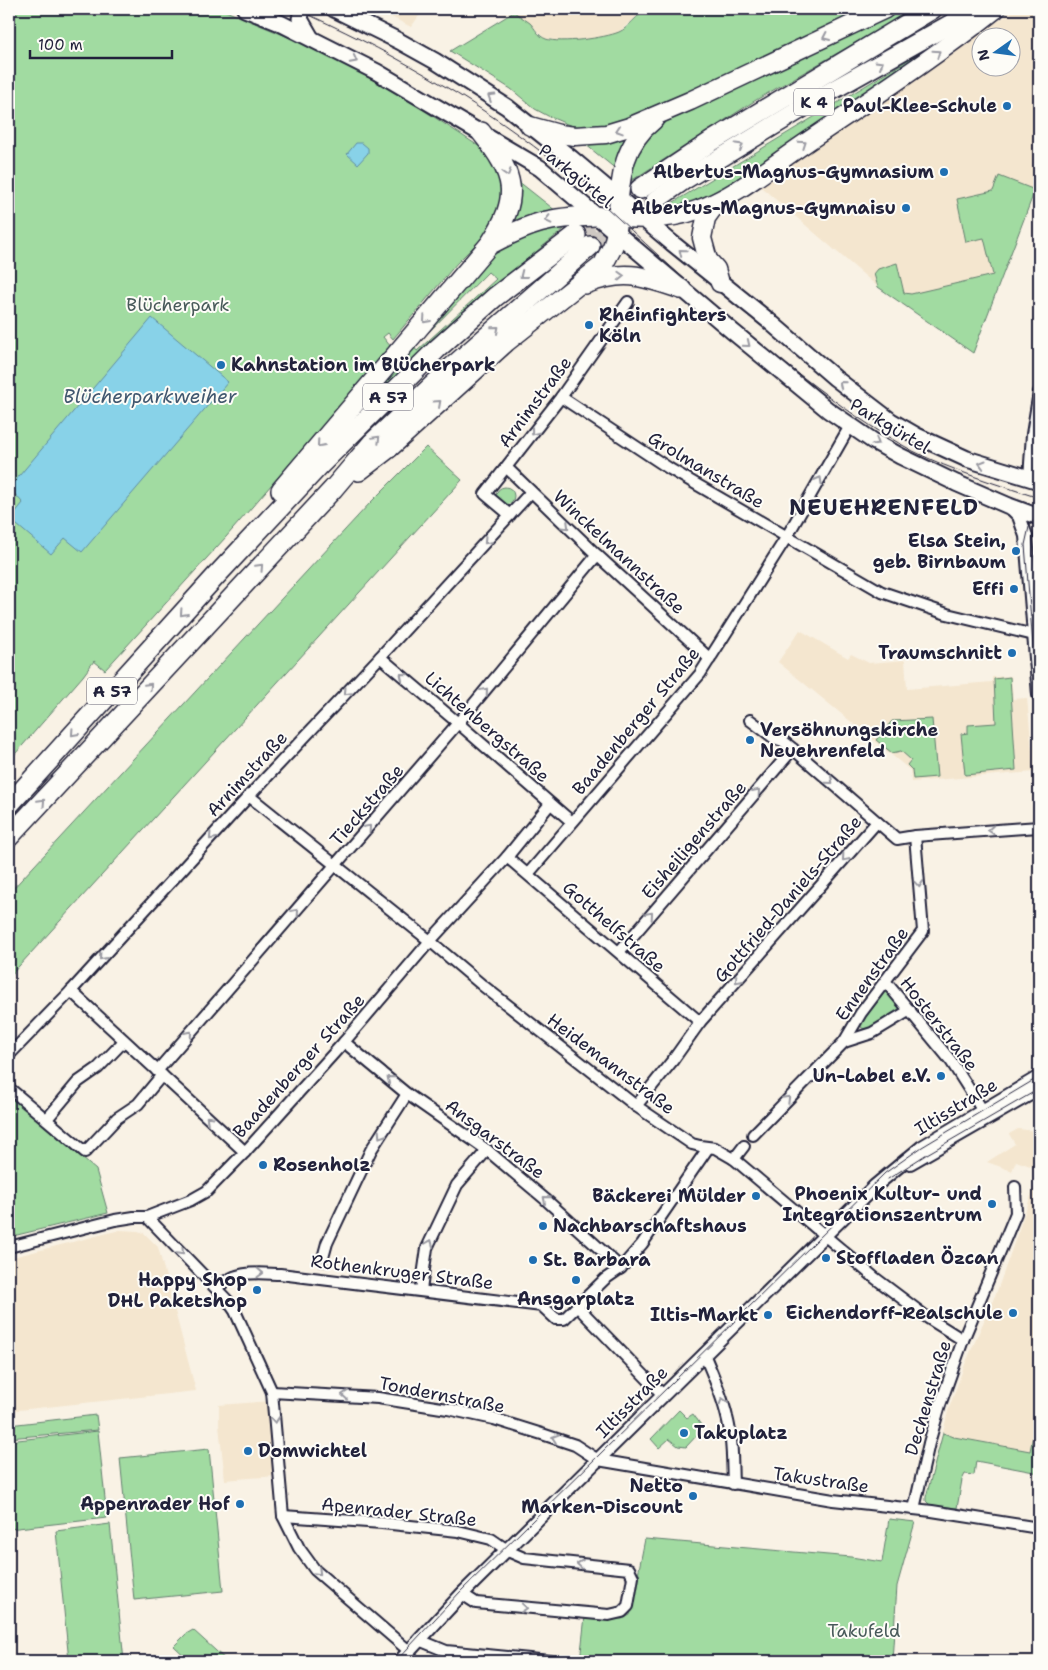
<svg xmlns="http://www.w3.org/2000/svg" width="1048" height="1670" viewBox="0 0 1048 1670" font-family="'Shantell Sans',sans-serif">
<rect width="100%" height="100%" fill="#f9f2e5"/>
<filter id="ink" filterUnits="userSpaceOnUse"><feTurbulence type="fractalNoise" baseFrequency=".02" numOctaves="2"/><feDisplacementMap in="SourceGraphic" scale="10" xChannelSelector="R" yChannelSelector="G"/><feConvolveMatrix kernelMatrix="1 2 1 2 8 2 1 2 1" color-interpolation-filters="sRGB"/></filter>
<g filter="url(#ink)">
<g fill="#f4e6cf" fill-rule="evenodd">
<polygon points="376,9 424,9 411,27"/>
<polygon points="490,9 649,9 640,13 618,33 592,39 558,41 544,38 531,24 514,12"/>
<path d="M 1016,9 L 1039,9 L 1039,180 L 973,353 L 878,287 L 761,187 L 798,156 ZM 980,38 L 1010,38 L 1010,68 L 980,68 Z"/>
<polygon points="800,630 848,658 851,654 869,663 905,660 907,689 992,682 992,677 1011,676 1013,699 1027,698 1034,772 911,782 910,770 778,662"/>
<polygon points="1036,1115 1039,1115 1039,1159 1036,1168 1016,1161 1012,1171 987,1162 1015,1144 1009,1134 1018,1129 1036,1131"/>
<polygon points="1039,1173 1039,1426 1035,1427 1030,1451 954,1437 943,1433 948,1411 963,1369 997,1291"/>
<polygon points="120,1230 138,1231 144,1233 158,1247 196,1391 9,1411 9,1258"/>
<polygon points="270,1401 276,1476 225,1480 219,1426 219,1405"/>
</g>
<g fill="#a1dba1" stroke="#627e6e" fill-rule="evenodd">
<polygon points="9,9 221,9 298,41 343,63 405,98 480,147 475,140 476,139 506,181 497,215 483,237 457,263 393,339 388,333 383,337 391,347 226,537 105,670 94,661 83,676 9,761"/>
<path d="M 649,9 L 872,9 L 608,129 L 581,130 L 548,116 L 535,109 L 511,89 L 450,51 L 514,12 C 519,16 525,19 530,23 C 535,28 538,36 546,39 C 560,44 605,38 619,32 C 629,28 636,14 649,9 Z"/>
<polygon points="903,9 914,9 756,100 631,181 628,179 636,150 664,121"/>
<polygon points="949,35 923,56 718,191 684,205 664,208"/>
<polygon points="635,129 617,170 580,140"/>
<polygon points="999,176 1035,190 973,353 878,287 874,274 878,269 897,263 904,293 911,294 993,275 984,238 966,242 957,199 993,191"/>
<polygon points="518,181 556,211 527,217 506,226"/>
<path d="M 569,225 L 493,287 L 338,436 L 488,257 L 518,236 ZM 488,272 L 496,279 L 417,351 L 414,347 Z"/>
<polygon points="426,447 462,480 9,977 9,893 370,503"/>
<circle cx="505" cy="496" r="9"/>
<polygon points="1010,677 1016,770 965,775 961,734 968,733 968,725 996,723 994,679"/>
<polygon points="932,719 937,777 913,779 912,770 907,765 911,760 901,751 892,753 876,740 892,721"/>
<polygon points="886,989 901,1006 902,1011 867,1031 861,1027 860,1022 883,991"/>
<polygon points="11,1097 96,1170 108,1213 9,1237"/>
<polygon points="679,1410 687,1418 693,1414 701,1425 700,1432 686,1447 678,1446 669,1439 659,1448 651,1439"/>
<polygon points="96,1415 98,1430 9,1438 9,1425"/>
<polygon points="1035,1426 1039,1426 1039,1473 976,1461 974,1475 965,1474 962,1480 957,1508 930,1505 926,1501 926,1497 943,1433 954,1437 1030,1451"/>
<polygon points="98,1431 107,1518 9,1529 9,1441"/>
<polygon points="209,1449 223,1591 134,1600 120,1458"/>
<polygon points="889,1519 915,1522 897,1586 892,1661 580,1661 585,1616 622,1619 630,1615 645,1539 851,1557 882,1562"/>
<polygon points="110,1524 124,1661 69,1661 56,1531"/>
<polygon points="193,1630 227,1661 190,1661 174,1646 186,1634"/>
</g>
<g fill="#88d2e8" stroke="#5f8ca3">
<polygon points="356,143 362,143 368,148 368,153 358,164 347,154"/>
<polygon points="152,318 228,382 82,552 65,538 51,554 10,519 23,503 9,488"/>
</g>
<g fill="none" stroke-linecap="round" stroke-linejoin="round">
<polyline stroke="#cec8c3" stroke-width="10" stroke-dasharray="10 5" stroke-linecap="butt" points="323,1268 324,1254"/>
<g stroke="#cec8c3" stroke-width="19" stroke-dasharray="19 9" stroke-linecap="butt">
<polyline points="576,235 640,189"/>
<polyline points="590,246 655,201"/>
</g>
<g stroke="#22223b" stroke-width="14">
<g id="minor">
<polyline points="561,397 670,469 882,592 947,614 1034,635"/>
<polyline points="507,468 597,555 710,659"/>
<polyline points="1029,478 1032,434 1039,392"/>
<polyline points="510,515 485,494 561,397 628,302"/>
<polyline points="380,657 458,723 572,822"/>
<polyline points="750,720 774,738 783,741 793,749 897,839 915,836 1039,827"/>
<polyline points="249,796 430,941 482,985 636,1106 692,1144 700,1146 715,1148 734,1159 875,1278 928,1318 963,1340"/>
<polyline points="507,857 700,1022"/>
<polyline points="528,874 700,674 786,538 850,426"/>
<polyline points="619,952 793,749"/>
<polyline points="885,981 951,1061 983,1111"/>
<polyline points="71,991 245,1152"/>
<polyline points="344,1042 407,1094 487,1150 545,1199 621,1268"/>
<polyline points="844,1042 861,1013 923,931 915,836"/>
<polyline points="9,1055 71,991 249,796 380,657 531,492"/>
<polyline points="157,1071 458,723 597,555"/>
<polyline points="9,1088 85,1152 117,1118 138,1104 162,1075"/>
<polyline points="636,1106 673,1060 700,1022 877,822"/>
<polyline points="47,1119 78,1082 98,1068 124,1041"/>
<polyline points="753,1135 844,1042 872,1033 910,1010"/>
<polyline points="734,1159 744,1146"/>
<polyline points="147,1217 228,1301 235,1311 272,1392 283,1516 299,1548 315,1570 409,1651"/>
<polyline points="9,1247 115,1220 134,1217 147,1217 191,1200 207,1191 245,1152 344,1042 430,941 507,857 550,804"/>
<polyline points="324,1254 327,1243 371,1150 407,1094"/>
<path d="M 216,1288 C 238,1270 253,1273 280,1274 L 542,1306 L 556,1319 L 564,1319 L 605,1279 L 621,1268 L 642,1244 L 708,1148"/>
<polyline points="421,1290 427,1248 457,1185 487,1150"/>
<polyline points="577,1306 663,1395"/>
<path d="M 704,1354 C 713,1375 722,1395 727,1417 C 733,1439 732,1462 733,1484"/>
<polyline points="272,1392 378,1398 448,1409 494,1419 545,1435 575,1445 598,1460 833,1500 932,1511 1039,1528"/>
<polyline points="914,1509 929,1443 940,1405 963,1340 1016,1213 1015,1187"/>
<polyline points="283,1516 382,1523 458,1531 491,1539 510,1552 524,1558 629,1569 633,1577 628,1606 622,1612 609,1615 476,1603 462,1594"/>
<polyline points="419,1640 446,1651 550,1661"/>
</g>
</g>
<g stroke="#22223b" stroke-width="16">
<g id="tertiary">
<polyline points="1009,506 1019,516 1026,536 1039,695"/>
<polyline points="910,1163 1039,1089"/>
<polyline points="400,1661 462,1594 875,1186 922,1147 1039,1077"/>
</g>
</g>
<g stroke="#22223b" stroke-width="19">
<g id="secondary">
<polyline points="245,9 280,23 377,72 540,168 732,331 828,410 873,441 900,456 956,483 1009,506 1039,517"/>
<polyline points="302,9 300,19 311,38"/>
<polyline points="334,9 399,41 435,61 507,107 571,158 672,243 769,321 835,378 891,421 917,436 967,459 1039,481"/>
</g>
</g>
<g stroke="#22223b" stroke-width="21">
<g id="trunk">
<polyline points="530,126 559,134 575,136 606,134 629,127 690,101 885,9"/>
<polyline points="655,201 686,179 824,95 977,9"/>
<polyline points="718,201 706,218 702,238 708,260 716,269 720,283"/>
<path d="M 596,216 C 630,219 665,222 697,210 C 736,196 770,167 804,144 C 869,100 935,57 996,9"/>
<path d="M 616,230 C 621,188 617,149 654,120"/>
</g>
</g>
<g stroke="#22223b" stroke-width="22">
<g id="motorway">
<path d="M 481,132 C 516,176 521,196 490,244"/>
<polyline points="640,189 712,141 932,9"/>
<path d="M 585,284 C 625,269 642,276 681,289"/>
<polyline points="359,471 389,448 506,342 603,265 613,246 616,234"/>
<path d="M 281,490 L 489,245 C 530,223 549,217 596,216"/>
<polyline points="9,805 216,576 319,466 437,349 495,297 576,235"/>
<polyline points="9,837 333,489 372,443 451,368 590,246"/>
</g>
</g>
<use href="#minor" stroke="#fdfcf7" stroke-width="10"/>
<use href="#tertiary" stroke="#fdfcf7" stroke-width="12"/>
<use href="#secondary" stroke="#fdfcf7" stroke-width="15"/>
<use href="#trunk" stroke="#fdfcf7" stroke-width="18"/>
<use href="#motorway" stroke="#fdfcf7" stroke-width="19"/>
<g stroke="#22223b" stroke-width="1">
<path d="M 296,9 C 384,48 471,97 548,157 C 587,188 622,222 659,256 C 706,299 754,340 804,378 C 838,404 874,430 913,451 C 953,471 996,484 1039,498"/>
<polyline points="1039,513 1029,527 1025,545 1039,721"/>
<polyline points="888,1179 927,1154 1039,1089"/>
<polyline points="396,1661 460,1592 885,1173 922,1147 1039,1077"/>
</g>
</g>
<defs><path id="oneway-chevron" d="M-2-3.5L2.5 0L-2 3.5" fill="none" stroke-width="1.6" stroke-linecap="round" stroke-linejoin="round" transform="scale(1.25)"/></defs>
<g stroke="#9a9aa2">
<use href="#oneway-chevron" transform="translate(826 37) rotate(155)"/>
<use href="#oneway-chevron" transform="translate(937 53) rotate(-35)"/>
<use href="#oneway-chevron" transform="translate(354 60) rotate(28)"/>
<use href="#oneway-chevron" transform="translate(880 64) rotate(-30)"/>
<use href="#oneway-chevron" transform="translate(491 97) rotate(-148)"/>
<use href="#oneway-chevron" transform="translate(619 130) rotate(162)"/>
<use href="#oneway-chevron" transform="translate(803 144) rotate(-34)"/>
<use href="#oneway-chevron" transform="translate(740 146) rotate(-31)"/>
<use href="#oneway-chevron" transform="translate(507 173) rotate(72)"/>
<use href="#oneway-chevron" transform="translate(548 220) rotate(167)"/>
<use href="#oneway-chevron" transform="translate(682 252) rotate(-141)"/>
<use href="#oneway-chevron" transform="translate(523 275) rotate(142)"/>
<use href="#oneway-chevron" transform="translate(621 276) rotate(-2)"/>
<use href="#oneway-chevron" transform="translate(426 320) rotate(131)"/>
<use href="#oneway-chevron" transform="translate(496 329) rotate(-41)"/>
<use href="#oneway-chevron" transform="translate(747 344) rotate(39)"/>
<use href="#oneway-chevron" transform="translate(842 384) rotate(-141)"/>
<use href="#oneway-chevron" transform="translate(438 403) rotate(-42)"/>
<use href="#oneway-chevron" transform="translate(534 432) rotate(127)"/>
<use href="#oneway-chevron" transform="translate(377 439) rotate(-45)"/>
<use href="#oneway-chevron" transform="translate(876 442) rotate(31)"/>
<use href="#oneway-chevron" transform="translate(320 444) rotate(131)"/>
<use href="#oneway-chevron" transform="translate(982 464) rotate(-164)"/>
<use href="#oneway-chevron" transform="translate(819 480) rotate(-60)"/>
<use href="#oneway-chevron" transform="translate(566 526) rotate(44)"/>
<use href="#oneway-chevron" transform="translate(487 541) rotate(133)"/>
<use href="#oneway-chevron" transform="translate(260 567) rotate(-47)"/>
<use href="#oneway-chevron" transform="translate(183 613) rotate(132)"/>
<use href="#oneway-chevron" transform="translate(403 676) rotate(-140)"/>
<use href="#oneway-chevron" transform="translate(149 686) rotate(-47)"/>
<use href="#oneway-chevron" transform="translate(485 691) rotate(-50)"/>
<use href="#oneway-chevron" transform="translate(347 692) rotate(133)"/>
<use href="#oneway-chevron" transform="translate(74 733) rotate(132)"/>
<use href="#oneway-chevron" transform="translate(830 781) rotate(41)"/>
<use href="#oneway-chevron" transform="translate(757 792) rotate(-49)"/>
<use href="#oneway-chevron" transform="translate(42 802) rotate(-47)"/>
<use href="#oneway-chevron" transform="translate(368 828) rotate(-49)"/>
<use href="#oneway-chevron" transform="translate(991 830) rotate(176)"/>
<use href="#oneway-chevron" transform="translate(212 837) rotate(132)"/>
<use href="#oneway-chevron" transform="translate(845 858) rotate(131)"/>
<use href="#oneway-chevron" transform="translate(919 884) rotate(85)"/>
<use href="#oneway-chevron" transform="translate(296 912) rotate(-49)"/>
<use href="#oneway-chevron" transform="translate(650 915) rotate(-49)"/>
<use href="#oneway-chevron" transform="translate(102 957) rotate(132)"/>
<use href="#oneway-chevron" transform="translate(738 980) rotate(131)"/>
<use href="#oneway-chevron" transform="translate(189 1034) rotate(-49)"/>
<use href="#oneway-chevron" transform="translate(390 1079) rotate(-140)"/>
<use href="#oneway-chevron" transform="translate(787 1099) rotate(-45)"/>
<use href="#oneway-chevron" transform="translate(209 1119) rotate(-137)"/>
<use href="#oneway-chevron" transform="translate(381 1135) rotate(123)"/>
<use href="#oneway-chevron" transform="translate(546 1199) rotate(-139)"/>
<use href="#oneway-chevron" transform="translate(430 1243) rotate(-67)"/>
<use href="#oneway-chevron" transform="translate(181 1252) rotate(46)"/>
<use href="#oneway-chevron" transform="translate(260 1273) rotate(2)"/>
<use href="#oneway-chevron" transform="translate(345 1395) rotate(-176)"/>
<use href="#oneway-chevron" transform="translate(723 1401) rotate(-107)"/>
<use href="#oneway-chevron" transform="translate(275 1420) rotate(85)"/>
<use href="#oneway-chevron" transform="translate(555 1438) rotate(-161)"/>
<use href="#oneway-chevron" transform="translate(580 1564) rotate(-174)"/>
<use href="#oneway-chevron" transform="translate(318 1572) rotate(45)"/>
<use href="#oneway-chevron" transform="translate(524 1608) rotate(5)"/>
</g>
</g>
<g fill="#1f6fb2" stroke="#fdfcf7" stroke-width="2">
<circle cx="1007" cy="106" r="5"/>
<circle cx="944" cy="172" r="5"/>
<circle cx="906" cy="208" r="5"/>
<circle cx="589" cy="325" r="5"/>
<circle cx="221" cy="365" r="5"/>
<circle cx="1016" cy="551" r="5"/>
<circle cx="1014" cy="589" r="5"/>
<circle cx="1012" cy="653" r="5"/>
<circle cx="750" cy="740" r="5"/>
<circle cx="941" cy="1076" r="5"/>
<circle cx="263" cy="1165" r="5"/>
<circle cx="756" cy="1196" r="5"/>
<circle cx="992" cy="1204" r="5"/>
<circle cx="543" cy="1226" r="5"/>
<circle cx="826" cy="1258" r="5"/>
<circle cx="533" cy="1260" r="5"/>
<circle cx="576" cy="1280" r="5"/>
<circle cx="257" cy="1290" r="5"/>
<circle cx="1013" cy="1313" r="5"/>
<circle cx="768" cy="1315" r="5"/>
<circle cx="684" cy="1433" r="5"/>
<circle cx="248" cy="1451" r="5"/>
<circle cx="693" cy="1496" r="5"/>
<circle cx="240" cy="1504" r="5"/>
</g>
<g text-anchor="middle" stroke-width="4" stroke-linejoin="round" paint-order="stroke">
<g fill="#fdfcf7" stroke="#646373" stroke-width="1">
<rect x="794" y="88.5" width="40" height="27" rx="4"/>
<rect x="363" y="383.5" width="50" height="27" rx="4"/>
<rect x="87" y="677.5" width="50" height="27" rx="4"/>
</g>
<g font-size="16" font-weight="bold" fill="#22223b">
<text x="814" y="108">K 4</text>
<text x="388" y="403">A 57</text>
<text x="112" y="697">A 57</text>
</g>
<g font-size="18" font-weight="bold" fill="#22223b" stroke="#fdfcf7" text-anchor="end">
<text x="997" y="112">Paul-Klee-Schule</text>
<text x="934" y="178">Albertus-Magnus-Gymnasium</text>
<text x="896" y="214">Albertus-Magnus-Gymnaisu</text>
<text x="599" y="321" text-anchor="start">Rheinfighters<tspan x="599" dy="21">Köln</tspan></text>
<text x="231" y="371" text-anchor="start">Kahnstation im Blücherpark</text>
<text x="1006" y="547">Elsa Stein,<tspan x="1006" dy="21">geb. Birnbaum</tspan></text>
<text x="1004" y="595">Effi</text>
<text x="1002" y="659">Traumschnitt</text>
<text x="760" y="736" text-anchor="start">Versöhnungskirche<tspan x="760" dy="21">Neuehrenfeld</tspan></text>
<text x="931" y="1082">Un-Label e.V.</text>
<text x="273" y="1171" text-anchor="start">Rosenholz</text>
<text x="982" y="1200">Phoenix Kultur- und<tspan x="982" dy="21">Integrationszentrum</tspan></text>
<text x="746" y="1202">Bäckerei Mülder</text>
<text x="553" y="1232" text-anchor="start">Nachbarschaftshaus</text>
<text x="836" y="1264" text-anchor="start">Stoffladen Özcan</text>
<text x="543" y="1266" text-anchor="start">St. Barbara</text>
<text x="247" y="1286">Happy Shop<tspan x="247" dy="21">DHL Paketshop</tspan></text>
<text x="576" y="1305" text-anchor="middle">Ansgarplatz</text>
<text x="1003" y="1319">Eichendorff-Realschule</text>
<text x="758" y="1321">Iltis-Markt</text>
<text x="694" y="1439" text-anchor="start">Takuplatz</text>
<text x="258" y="1457" text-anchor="start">Domwichtel</text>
<text x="683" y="1492">Netto<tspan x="683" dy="21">Marken-Discount</tspan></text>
<text x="230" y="1510">Appenrader Hof</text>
</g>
<g font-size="18" fill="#22223b" stroke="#fdfcf7">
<text transform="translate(576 176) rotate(39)" y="6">Parkgürtel</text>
<text transform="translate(535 402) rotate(-53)" y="6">Arnimstraße</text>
<text transform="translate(890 426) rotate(31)" y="6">Parkgürtel</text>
<text transform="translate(706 470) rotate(31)" y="6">Grolmanstraße</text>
<text transform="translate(619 552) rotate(43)" y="6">Winckelmannstraße</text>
<text transform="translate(636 721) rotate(-50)" y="6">Baadenberger Straße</text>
<text transform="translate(487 727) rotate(41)" y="6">Lichtenbergstraße</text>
<text transform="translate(247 774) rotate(-47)" y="6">Arnimstraße</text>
<text transform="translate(367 805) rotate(-49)" y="6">Tieckstraße</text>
<text transform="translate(694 840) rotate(-49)" y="6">Eisheiligenstraße</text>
<text transform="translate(788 899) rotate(-49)" y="6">Gottfried-Daniels-Straße</text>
<text transform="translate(614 927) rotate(41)" y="6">Gotthelfstraße</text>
<text transform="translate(872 974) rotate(-54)" y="6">Ennenstraße</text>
<text transform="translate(939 1024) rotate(52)" y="6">Hosterstraße</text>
<text transform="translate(611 1064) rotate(37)" y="6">Heidemannstraße</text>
<text transform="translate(299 1066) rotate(-48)" y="6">Baadenberger Straße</text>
<text transform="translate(956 1107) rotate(-31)" y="6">Iltisstraße</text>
<text transform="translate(495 1139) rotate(37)" y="6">Ansgarstraße</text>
<text transform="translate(402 1272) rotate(7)" y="6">Rothenkruger Straße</text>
<text transform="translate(442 1395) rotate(11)" y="6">Tondernstraße</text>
<text transform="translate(928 1398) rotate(-73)" y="6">Dechenstraße</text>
<text transform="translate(632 1402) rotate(-45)" y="6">Iltisstraße</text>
<text transform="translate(821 1480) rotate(8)" y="6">Takustraße</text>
<text transform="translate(399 1512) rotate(6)" y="6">Apenrader Straße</text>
</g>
<g font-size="18" fill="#485a5a" stroke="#fdfcf7">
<text x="178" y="311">Blücherpark</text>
<text x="864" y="1637">Takufeld</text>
</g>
<g font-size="19" font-style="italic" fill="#41576f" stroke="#fdfcf7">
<text x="150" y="403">Blücherparkweiher</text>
</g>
<g font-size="22" font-weight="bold" letter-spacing="1" fill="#22223b" stroke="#fdfcf7">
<text x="884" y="515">NEUEHRENFELD</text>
</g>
</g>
<rect width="1048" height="1670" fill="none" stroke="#fdfcf7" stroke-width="30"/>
<rect x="15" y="15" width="1018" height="1640" fill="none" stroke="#22223b" stroke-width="2" filter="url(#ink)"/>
<g transform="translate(996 52) rotate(256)"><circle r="24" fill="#fdfcf7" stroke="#a5a5ac"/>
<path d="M0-4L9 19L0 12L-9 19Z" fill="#1f6fb2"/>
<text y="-8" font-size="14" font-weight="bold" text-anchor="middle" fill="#22223b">N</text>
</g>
<path d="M30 50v8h142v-8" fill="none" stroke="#22223b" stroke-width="2.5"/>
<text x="38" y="50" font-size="15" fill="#22223b" stroke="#fdfcf7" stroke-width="4" paint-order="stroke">100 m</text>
</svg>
